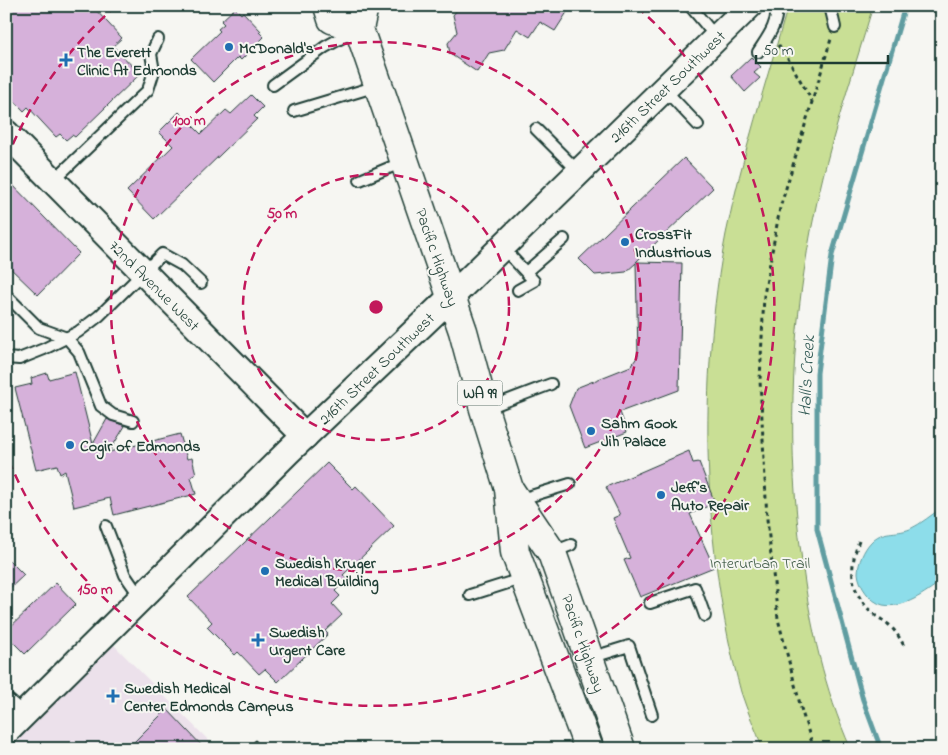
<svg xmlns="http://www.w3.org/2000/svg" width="948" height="755" viewBox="0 0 948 755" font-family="'Indie Flower',sans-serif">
<rect width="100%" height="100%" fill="#f6f6f2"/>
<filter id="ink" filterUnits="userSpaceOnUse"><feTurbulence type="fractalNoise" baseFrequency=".02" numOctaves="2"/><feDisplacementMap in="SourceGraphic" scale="10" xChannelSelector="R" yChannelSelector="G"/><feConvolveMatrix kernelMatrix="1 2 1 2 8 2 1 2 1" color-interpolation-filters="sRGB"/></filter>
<g filter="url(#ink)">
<polygon fill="#ece1eb" points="113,644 217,749 7,749"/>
<path fill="#c9df95" stroke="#748e64" d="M 788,6 L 873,6 C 851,80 825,155 811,231 C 790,340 787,451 802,561 C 810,625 824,689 851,749 L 763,749 C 756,730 747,711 741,692 C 702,549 698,379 726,234 C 742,157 766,82 788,6 Z"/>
<path fill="#8dddea" stroke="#619da1" d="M 942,508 L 942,581 C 924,593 905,609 883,605 C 870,602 859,586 858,573 C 858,563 864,549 871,542 C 883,529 895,535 910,529 C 921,524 932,514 942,508 Z"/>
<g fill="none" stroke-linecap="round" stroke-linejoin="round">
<polyline stroke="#619da1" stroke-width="5" points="881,749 863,700 817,529 817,373 832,255 905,6"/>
</g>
<g fill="#d6b1da" stroke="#1f3d34">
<polygon points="6,6 92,6 122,38 113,46 140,74 75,137 72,135 66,140 60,134 56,137 28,107 24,111 6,92"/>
<polygon points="460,6 571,6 555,31 540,22 530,37 517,29 504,50 489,53 477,72 450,54 448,43 457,32 453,15"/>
<polygon points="235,8 241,14 243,12 261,31 259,32 264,37 241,60 238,57 213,82 191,59 220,31 218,29 224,24 221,21"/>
<polygon points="751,57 761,67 754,73 760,78 745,92 731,76"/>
<polygon points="251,95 263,107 254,116 257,119 154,219 127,191 173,146 159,132 179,112 201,134 226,110 231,114"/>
<polygon points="684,158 713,188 636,262 682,263 679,390 620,412 627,432 585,448 569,406 576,388 631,366 638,356 636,263 626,272 595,275 579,259"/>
<polygon points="6,178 79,253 38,295 6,264"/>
<polygon points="75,372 93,444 107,419 125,426 109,452 180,434 187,459 192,458 196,474 191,477 196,494 114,515 110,498 74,507 65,471 60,474 57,465 36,470 15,388 32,384 31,378 47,373 49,379"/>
<polygon points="689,451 693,463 699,462 715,503 690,514 714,567 640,597 624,560 630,558 613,518 620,515 606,487"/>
<polygon points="327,463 353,489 356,486 394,526 343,575 347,579 335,591 340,596 332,604 342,615 325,631 328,634 278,682 265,669 259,674 238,652 235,655 207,627 212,622 188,597"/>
<polygon points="6,557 24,575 6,592"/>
<polygon points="56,583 76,604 25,654 6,635 6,631"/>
<polygon points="167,709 205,749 127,749"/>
</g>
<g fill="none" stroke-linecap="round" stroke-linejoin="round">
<g stroke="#1f3d34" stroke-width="14">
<g id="service">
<polyline points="690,6 716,37"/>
<polyline points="830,6 835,27"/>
<path d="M 758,52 C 767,38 779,23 776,6"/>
<polyline points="273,85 325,47 354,31"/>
<polyline points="665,90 698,125"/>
<polyline points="294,111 377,86"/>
<polyline points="536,129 579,172"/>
<polyline points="54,180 148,90 154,71 151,54 158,39"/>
<polyline points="360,180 403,162"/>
<polyline points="502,247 534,281 518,290"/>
<polyline points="526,272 564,239"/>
<polyline points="6,295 39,328 67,338 79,352 101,406 113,415 133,421"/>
<polyline points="6,358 19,359 44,349 78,332 99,316 162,254 182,265 201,283"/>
<polyline points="485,409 551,384"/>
<polyline points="518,500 570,484"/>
<polyline points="106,526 125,575 141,598"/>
<polyline points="553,552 571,545"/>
<polyline points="470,595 524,578"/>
<polyline points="650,603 695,588 705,616"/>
<polyline points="590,658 629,646 652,715"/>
</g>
</g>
<g stroke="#1f3d34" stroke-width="24">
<polyline id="minor" points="6,704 21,717"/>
</g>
<g stroke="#1f3d34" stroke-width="29">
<g id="tertiary">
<polyline points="6,133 305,436"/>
<polyline points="6,732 288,452 451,297 749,6"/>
</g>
</g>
<g stroke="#1f3d34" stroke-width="31">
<g id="trunk">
<polyline points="328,6 332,19 359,29"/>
<polyline points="364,6 359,29 463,331 484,409 509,489 515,552 589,749"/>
<polyline points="511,492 552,553 621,749"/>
</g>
</g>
<g stroke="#1f3d34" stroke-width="3" stroke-dasharray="4 4" stroke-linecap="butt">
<polyline points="778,45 787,57 812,101"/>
<path d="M 859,541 C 848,570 850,594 875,615 C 879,619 884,620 888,624 C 895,630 900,638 904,646"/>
<polyline points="248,749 257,740"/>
<polyline points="814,749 802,712 778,619 767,519 760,380 764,295 780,208 831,39"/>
</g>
<use href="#service" stroke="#f6f6f2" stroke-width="10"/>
<use href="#minor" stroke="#f6f6f2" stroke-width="20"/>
<use href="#tertiary" stroke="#f6f6f2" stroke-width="25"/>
<use href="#trunk" stroke="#f6f6f2" stroke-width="28"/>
</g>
</g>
<g fill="none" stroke="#c2185b" stroke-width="2.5" stroke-dasharray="9 6">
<circle cx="376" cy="307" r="133"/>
<circle cx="376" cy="307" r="265"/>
<path d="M7 158A398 398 0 0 1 115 7M637 7A398 398 0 1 1 7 456"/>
</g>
<g fill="#1f6fb2" stroke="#f6f6f2" stroke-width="2">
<circle cx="229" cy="47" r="5"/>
<path d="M63.5 52.5h5v5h5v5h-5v5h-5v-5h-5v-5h5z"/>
<circle cx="625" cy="242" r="5"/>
<circle cx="591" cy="431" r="5"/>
<circle cx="70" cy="445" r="5"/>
<circle cx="661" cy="495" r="5"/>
<circle cx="265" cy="571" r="5"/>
<path d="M255.5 632.5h5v5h5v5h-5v5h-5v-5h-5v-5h5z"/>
<path d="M110.5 688.5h5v5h5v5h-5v5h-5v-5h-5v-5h5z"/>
</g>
<g text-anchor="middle" stroke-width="4" stroke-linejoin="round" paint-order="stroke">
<rect fill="#f6f6f2" stroke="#60746d" stroke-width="1" x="457.5" y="380.5" width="45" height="25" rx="4"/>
<g font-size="15" font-weight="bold" fill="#1f3d34">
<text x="480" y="398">WA 99</text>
</g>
<g font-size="16" font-weight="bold" fill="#1f3d34" stroke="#f6f6f2" text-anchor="start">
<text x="239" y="53">McDonald's</text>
<text x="77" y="57">The Everett<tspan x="77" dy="18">Clinic At Edmonds</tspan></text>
<text x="635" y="239">CrossFit<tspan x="635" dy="18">Industrious</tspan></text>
<text x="601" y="428">Sahm Gook<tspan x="601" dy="18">Jih Palace</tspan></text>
<text x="80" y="451">Cogir of Edmonds</text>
<text x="671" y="492">Jeff’s<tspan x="671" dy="18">Auto Repair</tspan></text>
<text x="275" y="568">Swedish Kruger<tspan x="275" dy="18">Medical Building</tspan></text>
<text x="269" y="637">Swedish<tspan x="269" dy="18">Urgent Care</tspan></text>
<text x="124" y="693">Swedish Medical<tspan x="124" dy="18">Center Edmonds Campus</tspan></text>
</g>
<g font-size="16" fill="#1f3d34" stroke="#f6f6f2">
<text transform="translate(667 86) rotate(-44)" y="6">216th Street Southwest</text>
<text transform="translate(438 257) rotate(71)" y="6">Pacific Highway</text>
<text transform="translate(155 285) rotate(45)" y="6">72nd Avenue West</text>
<text transform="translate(376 368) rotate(-44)" y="6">216th Street Southwest</text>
<text transform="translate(584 643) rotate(71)" y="6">Pacific Highway</text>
</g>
<g font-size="16" fill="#415d47" stroke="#f6f6f2">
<text x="760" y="568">Interurban Trail</text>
</g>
<g font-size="18" font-style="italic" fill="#355d58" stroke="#f6f6f2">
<text transform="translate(806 376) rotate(-87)" y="6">Hall's Creek</text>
</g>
</g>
<circle cx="376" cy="307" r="8" fill="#c2185b" stroke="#f6f6f2" stroke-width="2.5"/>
<g font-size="15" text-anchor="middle" font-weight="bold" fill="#c2185b" stroke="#f6f6f2" stroke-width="4" stroke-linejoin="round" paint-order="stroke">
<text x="189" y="125">100 m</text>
<text x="282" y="218">50 m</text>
<text x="95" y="594">150 m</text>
</g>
<rect width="948" height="755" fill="none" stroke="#f6f6f2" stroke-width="25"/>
<rect x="12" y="12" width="923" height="730" fill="none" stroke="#1f3d34" stroke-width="2" filter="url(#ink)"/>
<path d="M756 55v8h132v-8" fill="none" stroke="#1f3d34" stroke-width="2.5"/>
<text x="763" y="55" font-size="15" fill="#1f3d34" stroke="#f6f6f2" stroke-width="4" paint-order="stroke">50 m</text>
</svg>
